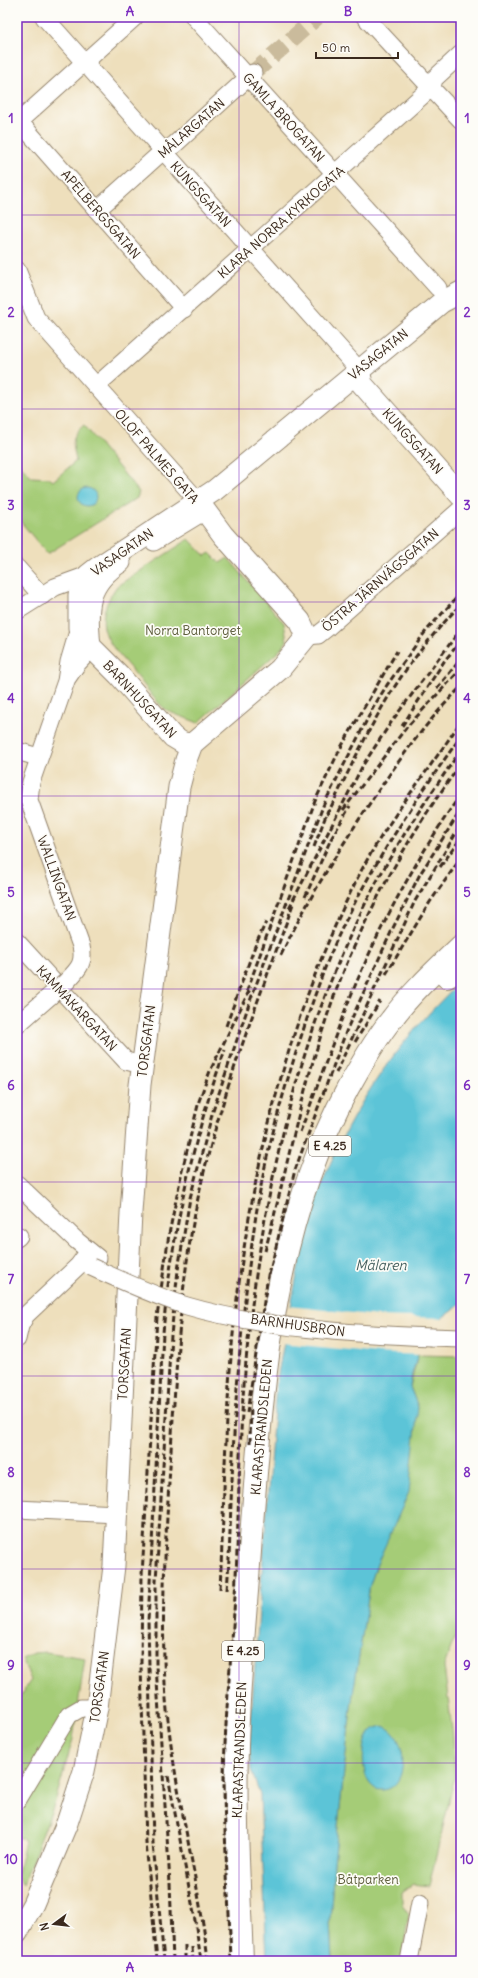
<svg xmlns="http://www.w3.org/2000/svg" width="478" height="1978" viewBox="0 0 478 1978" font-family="Delius,sans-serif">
<rect width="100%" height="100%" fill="#fdfcf7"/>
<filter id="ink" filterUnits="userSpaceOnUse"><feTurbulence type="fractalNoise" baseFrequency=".025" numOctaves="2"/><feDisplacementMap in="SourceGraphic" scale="8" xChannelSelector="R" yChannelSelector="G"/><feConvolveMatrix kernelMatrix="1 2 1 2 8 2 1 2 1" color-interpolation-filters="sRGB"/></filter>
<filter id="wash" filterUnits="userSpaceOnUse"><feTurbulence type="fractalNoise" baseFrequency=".012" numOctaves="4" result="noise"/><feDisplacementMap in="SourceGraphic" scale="16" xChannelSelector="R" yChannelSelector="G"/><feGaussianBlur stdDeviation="0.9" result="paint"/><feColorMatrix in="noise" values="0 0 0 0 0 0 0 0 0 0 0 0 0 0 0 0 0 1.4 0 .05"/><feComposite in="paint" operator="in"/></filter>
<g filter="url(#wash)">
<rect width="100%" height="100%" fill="#eedfbc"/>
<g fill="#a5cc77" stroke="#707b4a">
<path d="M 84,425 L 139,492 L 137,498 L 47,554 L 17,517 L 17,461 L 31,477 L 49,478 L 53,481 L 76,461 C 73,443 69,438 84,425 Z"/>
<path d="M 189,539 L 205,556 L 210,553 L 220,563 L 228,558 L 284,623 L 287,641 L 279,651 L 198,723 C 188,718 173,715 164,708 C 154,700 145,686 137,676 C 110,644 88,627 117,586 Z"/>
<polygon points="418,1355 461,1356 461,1621 444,1666 453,1737 455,1776 429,1886 413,1884 402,1892 402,1904 409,1914 401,1961 332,1961 330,1921 334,1863 351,1707 370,1585 377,1564 418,1407 410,1387"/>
<polygon points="46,1652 85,1658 73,1739 55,1802 23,1885 17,1877 25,1841 17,1836 17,1700 31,1680 22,1659 34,1653"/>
</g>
<g fill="#5bc4d7" stroke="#4b777a">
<circle cx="87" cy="497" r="9"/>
<path d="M 461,981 L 461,1304 L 442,1318 L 418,1355 L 412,1374 L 410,1387 L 418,1407 L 409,1492 L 377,1564 L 370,1585 L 351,1707 L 334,1863 L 330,1921 L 332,1961 L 267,1961 L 260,1795 L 251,1770 L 249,1746 L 276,1384 L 304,1238 L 302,1238 C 336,1133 381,1057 461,981 Z"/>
<path d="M 383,1726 C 410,1735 409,1789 383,1790 C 359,1792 358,1740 374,1729 C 377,1727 381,1727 383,1726 Z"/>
</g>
<polygon fill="#eedfbc" points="289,1306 378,1316 446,1318 421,1355 378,1353 282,1343"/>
</g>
<g filter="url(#ink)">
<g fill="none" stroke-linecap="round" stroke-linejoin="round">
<polyline stroke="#cabb9c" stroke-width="17" stroke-dasharray="17 8" stroke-linecap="butt" points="253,73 317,17"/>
<g stroke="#94846d" stroke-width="19">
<g id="minor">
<polyline points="44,17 359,370"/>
<polyline points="194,17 438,288"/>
<polyline points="365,17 461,120"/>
<polyline points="17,119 184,309"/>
<polyline points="17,123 135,17"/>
<polyline points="97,210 163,151 174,145 253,73"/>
<polyline points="17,270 36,318 198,501"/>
<polyline points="96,386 432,87 434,79 461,54"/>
<polyline points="154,542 205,511"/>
<polyline points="17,568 42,596"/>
<polyline points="17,611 55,587 88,575"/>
<polyline points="307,636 318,635 328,627 461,509"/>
<path d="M 68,677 L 77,664 L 92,648 C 89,609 86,586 122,563"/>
<polyline points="17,751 38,757"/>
<polyline points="17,942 126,1061 142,1065"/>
<path d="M 66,982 C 78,969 85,964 81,946 L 29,800 L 31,782 L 66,681 L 69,662 L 79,628"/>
<polyline points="17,1025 50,996"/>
<polyline points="17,1184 77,1241 98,1258"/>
<polyline points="17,1238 19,1236"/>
<polyline points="431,1337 461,1338"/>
<polyline points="17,1339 20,1326 26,1315 78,1266 89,1251"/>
<polyline points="17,1509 117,1514"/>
<polyline points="17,1801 69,1715 81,1708 97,1708"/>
<polyline points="409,1961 420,1903"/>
</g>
</g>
<g stroke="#94846d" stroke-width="23">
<g id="major">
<polyline points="359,370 362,384 461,496"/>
<polyline points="192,744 183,743 173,737 119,675 86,642 79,628 79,595 81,586 88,575 97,568 215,490 442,302 461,292"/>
<polyline points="17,1933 33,1904 67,1823 84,1771 97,1708 114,1566 131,1213 140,1085 179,787 186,760 192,744 280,669 307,636 300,621 223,535 198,501"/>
</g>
</g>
<g stroke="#94846d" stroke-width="24">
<g id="highway">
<polyline points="447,977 461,969"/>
<path d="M 242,1961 C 239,1880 234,1800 238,1719 C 241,1658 247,1597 251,1537 C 263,1381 272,1229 348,1088 C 361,1065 374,1041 391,1020 C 411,993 437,969 461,946"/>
</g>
</g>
<use href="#minor" stroke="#fff" stroke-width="17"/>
<use href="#major" stroke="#fff" stroke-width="21"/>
<use href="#highway" stroke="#fff" stroke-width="22"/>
<g stroke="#3b2a1e" stroke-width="3" stroke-dasharray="6 3" stroke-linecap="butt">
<polyline points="437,688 461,659"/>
<polyline points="402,726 445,660 461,641"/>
<polyline points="343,810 406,728 461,669"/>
<path d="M 327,815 C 352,765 375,713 408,667 C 424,645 442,624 461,604"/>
<polyline points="314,847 328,810"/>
<polyline points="440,867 461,838"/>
<polyline points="305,897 331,839 350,806"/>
<polyline points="289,908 363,765 392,721 461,629"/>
<path d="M 281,955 C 306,903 336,854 368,806 C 396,764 425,723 461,687"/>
<polyline points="386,974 430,902 461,858"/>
<polyline points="247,991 315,801 340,749 397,651"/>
<polyline points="226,1026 255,946 266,922"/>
<polyline points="355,1042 380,1001"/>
<polyline points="336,1073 415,901 461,825"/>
<path d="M 300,1132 C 318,1087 333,1039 352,993 C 381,923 418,856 461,794"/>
<path d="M 265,1251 C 285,1177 299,1102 323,1029 C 351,938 404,840 461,764"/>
<polyline points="269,1275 295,1170 347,1029 392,930 420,874 461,810"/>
<polyline points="247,1413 269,1269"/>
<polyline points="250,1443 251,1407"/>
<path d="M 220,1589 C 224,1508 225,1426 232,1345 C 247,1184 286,1020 359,875 C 387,820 428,772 461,721"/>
<path d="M 227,1590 C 230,1553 230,1517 232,1481 C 235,1392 243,1303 256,1215 C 265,1156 281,1099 299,1043 C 313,1000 327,957 348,916 C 380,852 420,794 461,736"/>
<polyline points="168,1776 194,1914 201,1961"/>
<polyline points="185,1945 185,1961"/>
<polyline points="192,1947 193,1961"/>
<polyline points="157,1961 146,1843 141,1665 142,1575 157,1317 169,1234 182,1171 199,1101 210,1071 251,987"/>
<path d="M 164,1961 L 153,1844 L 148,1621 L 163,1333 C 171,1237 192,1141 225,1050"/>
<polyline points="173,1961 170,1883 156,1666 156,1581 171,1335 178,1270 190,1198 213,1111 250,1001 323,806 374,706 387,685 426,631 461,593"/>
<path d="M 208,1961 C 198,1873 173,1788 166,1699 C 160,1616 166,1533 171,1450 C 177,1358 181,1266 203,1176 C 225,1083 261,994 293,904"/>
<path d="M 231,1961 C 229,1900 224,1839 224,1778 C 225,1710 233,1643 236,1576 C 239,1505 239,1432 246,1361 C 261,1198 298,1029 376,883 C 401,836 431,793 461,750"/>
</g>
<g stroke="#94846d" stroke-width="19" stroke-linecap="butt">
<g id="minor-bridge">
<polyline points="50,996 66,982"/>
<path d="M 91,1267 C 123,1281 154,1296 187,1306 C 262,1328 353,1334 431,1337"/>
</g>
</g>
<use href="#minor-bridge" stroke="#fff" stroke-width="17"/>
</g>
</g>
<path fill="none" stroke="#7b2cbf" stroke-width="1" stroke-opacity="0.55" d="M 239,17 L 239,1961M 17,215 L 461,215M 17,409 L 461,409M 17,602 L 461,602M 17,796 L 461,796M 17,989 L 461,989M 17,1182 L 461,1182M 17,1376 L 461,1376M 17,1569 L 461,1569M 17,1763 L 461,1763"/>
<g text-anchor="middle" stroke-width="3.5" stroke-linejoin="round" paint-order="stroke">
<g fill="#fdfcf7" stroke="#75695f" stroke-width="1">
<rect x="309" y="1136" width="42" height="20" rx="3"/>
<rect x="222" y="1641" width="42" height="20" rx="3"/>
</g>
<g font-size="12" font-weight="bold" fill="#3b2a1e">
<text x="330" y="1150">E 4.25</text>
<text x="243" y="1655">E 4.25</text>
</g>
<g font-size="13" fill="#3b2a1e" stroke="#fdfcf7">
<text transform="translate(284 117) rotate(48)" y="5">GAMLA BROGATAN</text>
<text transform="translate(191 128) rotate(-41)" y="5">MÅLARGATAN</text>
<text transform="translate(201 194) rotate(48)" y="5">KUNGSGATAN</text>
<text transform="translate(101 214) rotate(49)" y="5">APELBERGSGATAN</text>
<text transform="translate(281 222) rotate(-41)" y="5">KLARA NORRA KYRKOGATA</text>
<text transform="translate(378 354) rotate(-39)" y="5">VASAGATAN</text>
<text transform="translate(413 441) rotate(48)" y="5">KUNGSGATAN</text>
<text transform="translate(157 456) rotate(49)" y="5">OLOF PALMES GATA</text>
<text transform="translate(122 552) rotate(-35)" y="5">VASAGATAN</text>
<text transform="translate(380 580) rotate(-41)" y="5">ÖSTRA JÄRNVÄGSGATAN</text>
<text transform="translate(140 699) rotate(47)" y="5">BARNHUSGATAN</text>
<text transform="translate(57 878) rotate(70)" y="5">WALLINGATAN</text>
<text transform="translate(77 1008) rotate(47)" y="5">KAMMAKARGATAN</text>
<text transform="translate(146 1041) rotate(-83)" y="5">TORSGATAN</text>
<text transform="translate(298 1325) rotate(8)" y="5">BARNHUSBRON</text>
<text transform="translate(124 1364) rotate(-87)" y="5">TORSGATAN</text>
<text transform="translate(261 1427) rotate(-85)" y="5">KLARASTRANDSLEDEN</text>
<text transform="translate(99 1687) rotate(-82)" y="5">TORSGATAN</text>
<text transform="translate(239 1750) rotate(-88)" y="5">KLARASTRANDSLEDEN</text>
</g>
<g font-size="13" fill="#5b5b39" stroke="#fdfcf7">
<text x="193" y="635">Norra Bantorget</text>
<text x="368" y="1884">Båtparken</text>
</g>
<g font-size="14" font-style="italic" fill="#46605f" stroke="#fdfcf7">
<text x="381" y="1270">Mälaren</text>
</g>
</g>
<rect width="478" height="1978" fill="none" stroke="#fdfcf7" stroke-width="44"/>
<g transform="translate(54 1924) rotate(255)" stroke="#fdfcf7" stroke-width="3" paint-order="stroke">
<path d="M0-3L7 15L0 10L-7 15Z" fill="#3b2a1e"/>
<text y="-6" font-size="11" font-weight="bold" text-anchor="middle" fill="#3b2a1e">N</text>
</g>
<path d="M316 52v6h82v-6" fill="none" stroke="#3b2a1e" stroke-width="2"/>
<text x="322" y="52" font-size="12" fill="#3b2a1e" stroke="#fdfcf7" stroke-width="3" paint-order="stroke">50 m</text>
<rect x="22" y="22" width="434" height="1934" fill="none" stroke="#7b2cbf" stroke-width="1.5"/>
<g font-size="13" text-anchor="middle" font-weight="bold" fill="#7b2cbf">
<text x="130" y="16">A</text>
<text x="348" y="16">B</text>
<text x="11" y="123">1</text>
<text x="467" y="123">1</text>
<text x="11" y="317">2</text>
<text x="467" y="317">2</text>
<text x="11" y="510">3</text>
<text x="467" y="510">3</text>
<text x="11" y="703">4</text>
<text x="467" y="703">4</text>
<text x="11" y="897">5</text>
<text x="467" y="897">5</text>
<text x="11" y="1090">6</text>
<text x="467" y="1090">6</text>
<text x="11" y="1284">7</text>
<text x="467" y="1284">7</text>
<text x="11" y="1477">8</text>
<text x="467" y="1477">8</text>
<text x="11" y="1670">9</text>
<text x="467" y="1670">9</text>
<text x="11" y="1864">10</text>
<text x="467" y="1864">10</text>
<text x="130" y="1972">A</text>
<text x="348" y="1972">B</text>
</g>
</svg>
